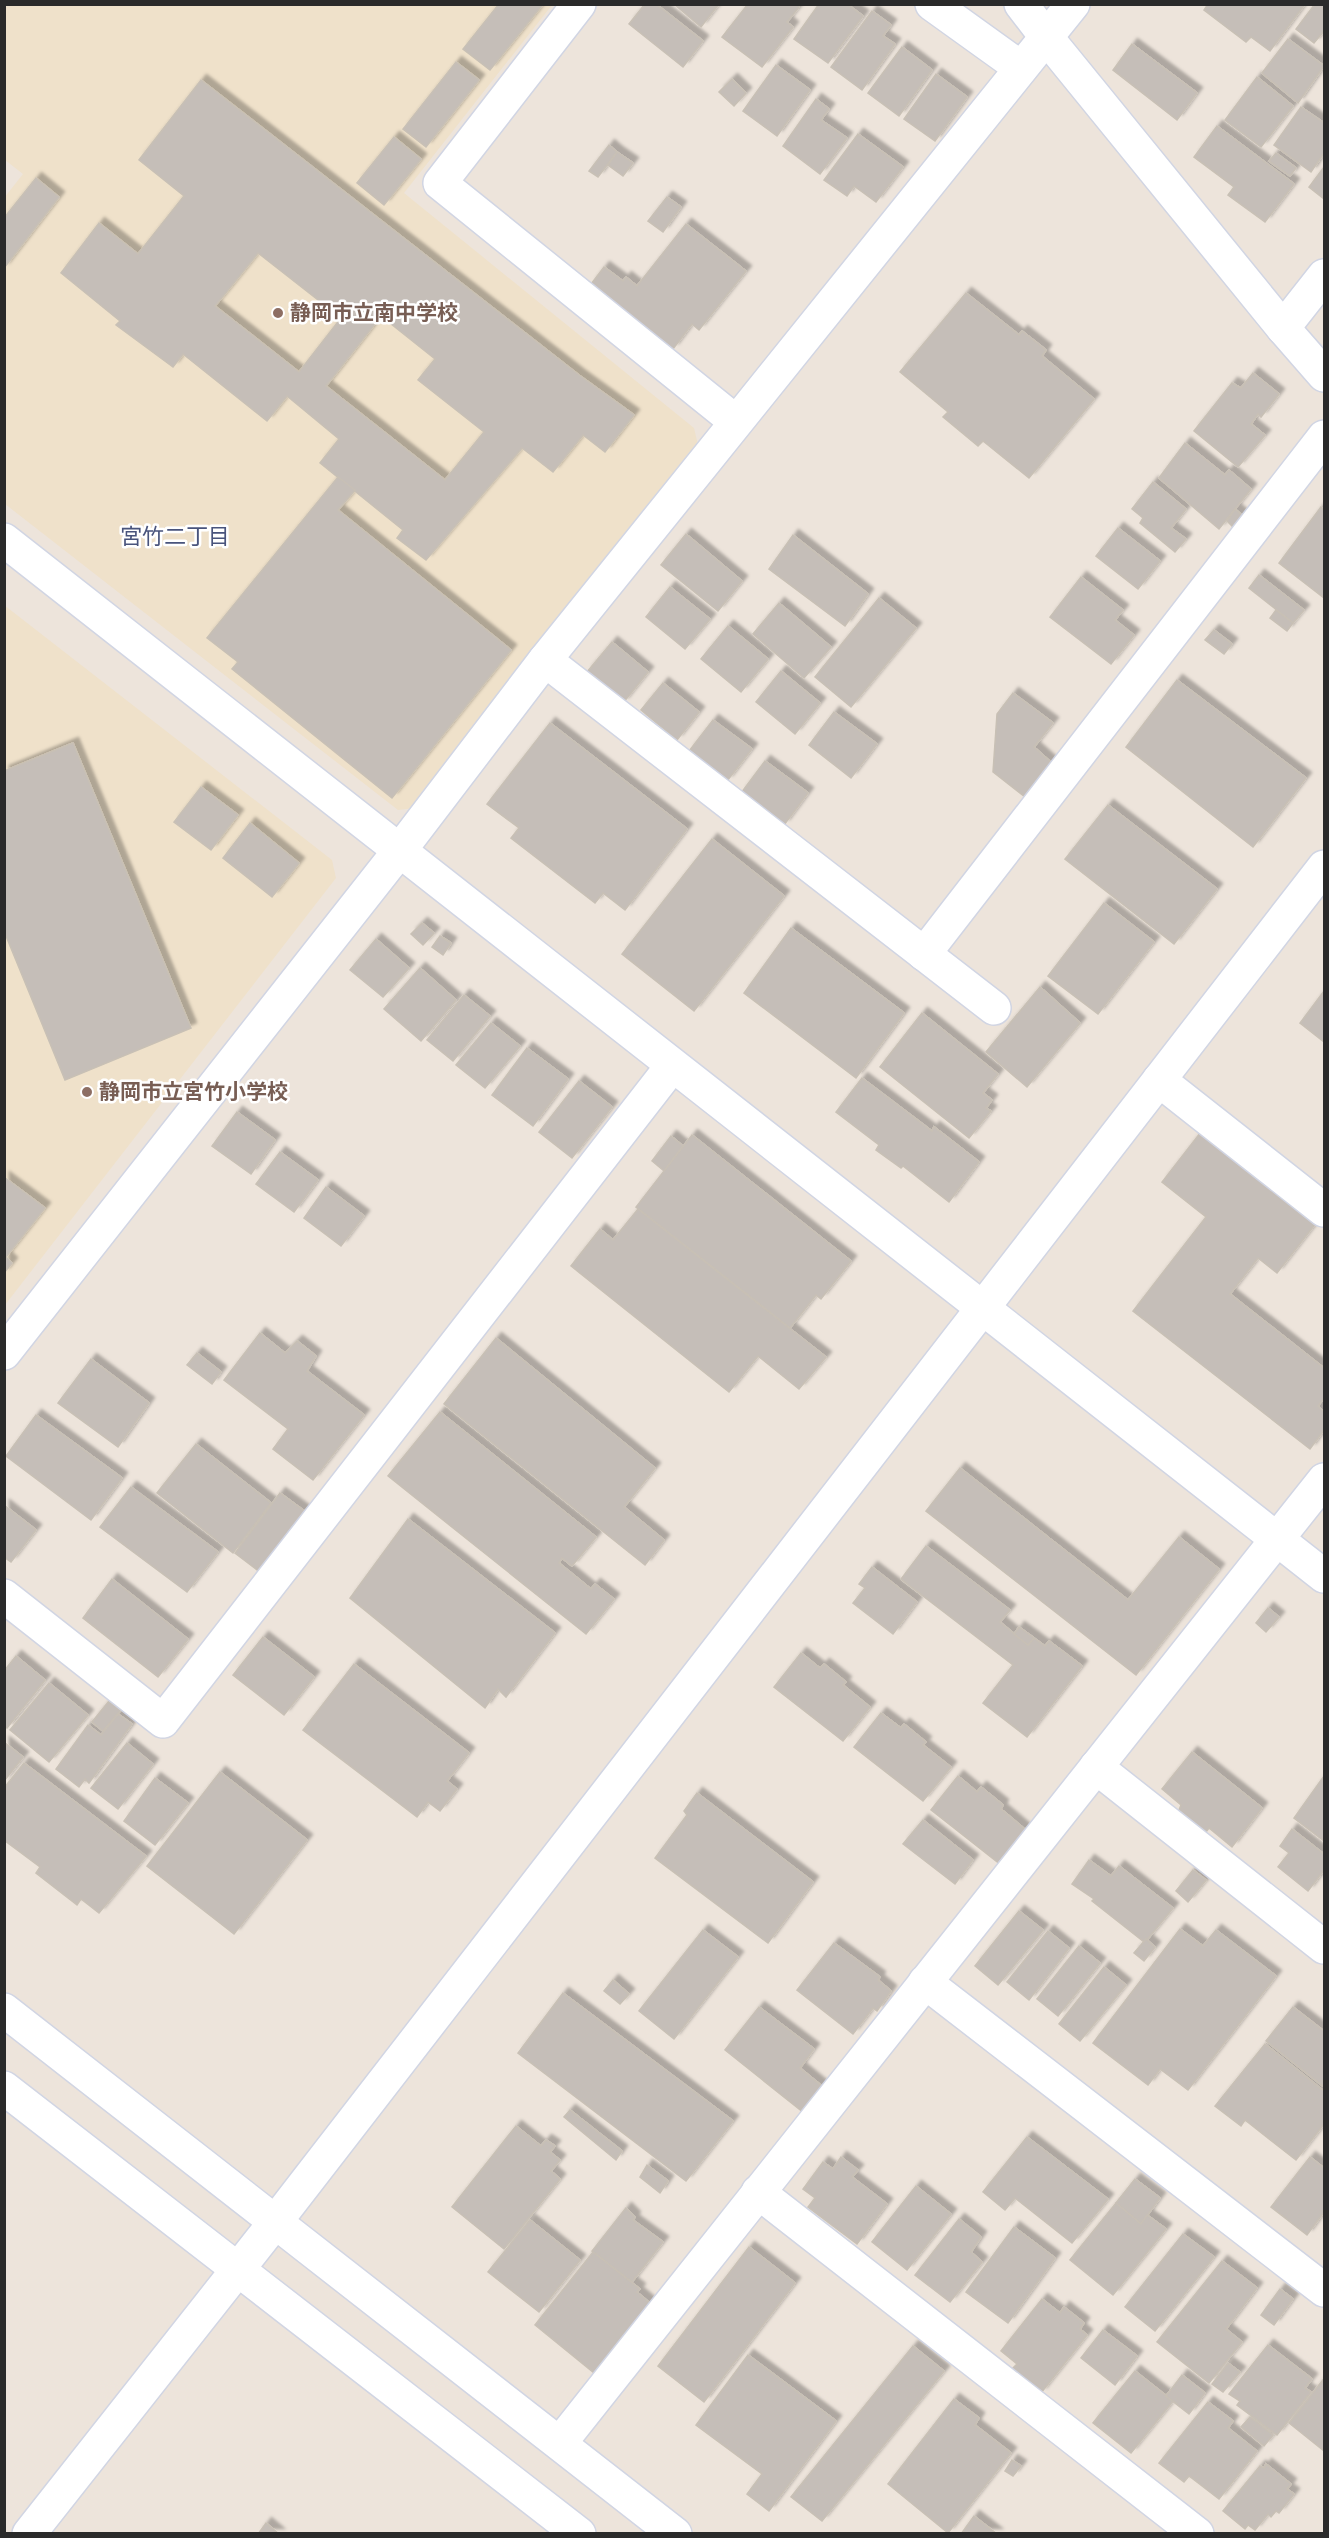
<svg xmlns="http://www.w3.org/2000/svg" width="1329" height="2538" viewBox="0 0 1329 2538" font-family="'Asap Condensed','Noto Sans JP',sans-serif">
<defs>
<filter id="shadow"><feDropShadow dx="5.5" dy="-5.5" stdDeviation="1.5" flood-color="#0004"/></filter>
</defs>
<rect width="100%" height="100%" fill="#ede4db"/>
<g fill="#efe1ca">
<polygon points="5,5 552,5 404,193 694,428 698,445 415,808 398,810 5,504 4,198 23,174 5,160"/>
<polygon points="4,605 332,860 336,878 5,1305"/>
</g>
<g fill="#c5beb8" stroke="#c8c0b5" stroke-width="1.5" fill-rule="evenodd" filter="url(#shadow)">
<polygon points="499,4 543,4 490,70 463,49"/>
<polygon points="645,4 656,4 703,41 683,67 629,24"/>
<polygon points="674,4 719,4 701,27"/>
<polygon points="748,4 795,4 799,7 787,22 793,27 762,67 722,37"/>
<polygon points="819,4 847,4 863,16 828,63 794,39"/>
<polygon points="1305,4 1270,51 1251,37 1246,42 1204,10 1208,4"/>
<polygon points="1315,4 1324,4 1324,31 1314,43 1296,29"/>
<polygon points="872,11 891,25 883,36 895,44 862,90 831,67"/>
<polygon points="1288,39 1324,66 1298,103 1262,73"/>
<polygon points="1132,44 1197,93 1177,120 1113,70"/>
<polygon points="902,47 932,70 899,116 868,93"/>
<polygon points="456,62 479,80 426,147 403,129"/>
<polygon points="776,65 810,90 777,136 743,111"/>
<polygon points="936,74 967,97 935,141 904,119"/>
<polygon points="1257,77 1293,106 1261,147 1225,120"/>
<polygon points="732,79 746,93 734,106 719,92"/>
<path d="M 201,80 L 579,375 L 634,415 L 605,452 L 583,435 L 553,472 L 522,448 L 426,560 L 397,538 L 403,530 L 320,463 L 339,439 L 287,396 L 267,421 L 183,354 L 173,367 L 116,325 L 120,321 L 61,273 L 99,223 L 138,254 L 184,196 L 139,160 ZM 258,253 L 341,318 L 299,372 L 215,306 ZM 381,316 L 435,359 L 418,380 L 484,432 L 445,480 L 326,386 Z"/>
<polygon points="816,99 829,109 821,120 847,138 820,174 783,146"/>
<polygon points="1301,107 1324,123 1324,153 1311,172 1274,145"/>
<polygon points="1217,126 1294,184 1265,222 1228,195 1234,187 1194,157"/>
<polygon points="858,134 903,167 876,202 854,186 847,196 824,180"/>
<polygon points="394,137 421,159 384,205 357,183"/>
<polygon points="609,145 617,152 598,177 589,171"/>
<polygon points="617,152 633,163 623,176 608,165"/>
<polygon points="1276,153 1296,168 1290,176 1269,161"/>
<polygon points="1324,167 1324,199 1309,187"/>
<polygon points="36,178 59,197 4,268 4,218"/>
<polygon points="667,197 681,207 663,232 648,221"/>
<polygon points="686,224 746,271 699,330 692,324 673,349 591,284 604,267 623,281 626,277 637,286"/>
<polygon points="966,293 1019,335 1022,331 1046,350 1042,356 1094,399 1029,478 983,441 978,446 943,417 948,412 900,372"/>
<polygon points="1253,373 1279,394 1261,417 1258,414 1251,424 1265,435 1238,467 1194,431 1232,383 1241,388"/>
<polygon points="1185,443 1225,475 1229,470 1251,489 1219,529 1159,478"/>
<polygon points="338,477 355,490 338,510 511,650 392,798 232,669 238,662 207,638"/>
<polygon points="1153,482 1186,509 1171,528 1186,539 1175,552 1140,523 1143,518 1132,509"/>
<polygon points="1321,507 1324,510 1324,598 1279,563"/>
<polygon points="1235,509 1242,515 1233,527 1227,521"/>
<polygon points="1118,528 1160,561 1138,589 1096,556"/>
<polygon points="686,534 742,581 718,611 661,565"/>
<polygon points="793,535 868,594 845,626 769,569"/>
<polygon points="1259,575 1304,610 1293,623 1249,588"/>
<polygon points="1081,577 1123,610 1115,620 1134,635 1111,664 1050,617"/>
<polygon points="670,587 710,619 685,649 646,617"/>
<polygon points="879,598 916,628 851,707 815,677"/>
<polygon points="779,603 831,647 804,678 753,634"/>
<polygon points="1276,610 1293,623 1287,631 1270,618"/>
<polygon points="728,626 768,659 741,692 701,659"/>
<polygon points="1214,630 1232,644 1224,654 1205,640"/>
<polygon points="612,642 648,672 623,703 587,672"/>
<polygon points="781,671 820,703 795,734 756,702"/>
<polygon points="1177,680 1306,778 1253,847 1126,747"/>
<polygon points="663,683 699,712 677,740 641,710"/>
<polygon points="1013,693 1053,723 1034,747 1053,764 1025,797 993,772 997,714"/>
<polygon points="834,712 877,744 851,778 809,745"/>
<polygon points="713,720 752,749 727,781 689,751"/>
<polygon points="550,723 687,829 625,910 603,893 595,903 511,838 519,828 487,804"/>
<polygon points="73,743 191,1028 65,1080 4,931 4,771"/>
<polygon points="765,761 808,793 784,825 741,793"/>
<polygon points="201,787 238,815 211,850 174,822"/>
<polygon points="1108,805 1217,889 1174,944 1065,859"/>
<polygon points="250,823 299,863 272,897 223,858"/>
<polygon points="712,839 784,896 694,1011 622,954"/>
<polygon points="1104,903 1154,942 1098,1014 1048,976"/>
<polygon points="422,923 434,933 423,945 411,934"/>
<polygon points="791,928 904,1013 856,1078 744,993"/>
<polygon points="440,936 451,943 443,955 432,947"/>
<polygon points="376,939 409,968 383,997 350,970"/>
<polygon points="420,968 456,1000 421,1041 384,1009"/>
<polygon points="1040,987 1080,1023 1027,1087 986,1052"/>
<polygon points="1324,991 1324,1042 1300,1023"/>
<polygon points="464,995 490,1016 453,1061 427,1040"/>
<polygon points="922,1013 998,1074 983,1093 992,1100 986,1108 991,1111 969,1138 880,1067"/>
<polygon points="491,1023 520,1046 485,1088 456,1065"/>
<polygon points="527,1048 568,1079 533,1126 492,1095"/>
<polygon points="862,1078 932,1131 934,1127 979,1162 949,1202 903,1166 901,1168 876,1150 879,1145 836,1112"/>
<polygon points="579,1081 612,1107 572,1158 539,1132"/>
<polygon points="237,1112 275,1140 251,1174 212,1146"/>
<polygon points="1204,1128 1320,1218 1277,1273 1258,1258 1230,1294 1324,1368 1324,1398 1318,1406 1324,1412 1324,1430 1310,1449 1133,1311 1206,1217 1162,1182"/>
<polygon points="692,1135 851,1261 821,1299 816,1295 790,1328 636,1207"/>
<polygon points="671,1136 683,1146 664,1171 652,1161"/>
<polygon points="280,1152 318,1180 294,1212 256,1184"/>
<polygon points="4,1177 45,1208 6,1257 12,1263 4,1273"/>
<polygon points="326,1187 364,1216 341,1246 304,1218"/>
<polygon points="638,1209 826,1357 799,1389 758,1356 729,1392 571,1266 600,1229 613,1240"/>
<polygon points="260,1333 285,1353 297,1341 316,1356 307,1371 364,1415 313,1480 273,1449 288,1429 224,1380"/>
<polygon points="496,1338 655,1468 624,1507 664,1540 645,1565 444,1404"/>
<polygon points="197,1353 221,1372 212,1384 187,1365"/>
<polygon points="91,1359 149,1403 118,1447 58,1403"/>
<polygon points="440,1412 596,1537 572,1566 562,1558 559,1563 591,1589 595,1584 614,1599 586,1634 388,1476"/>
<polygon points="36,1415 122,1478 91,1520 6,1456"/>
<polygon points="196,1444 271,1503 233,1553 157,1493"/>
<polygon points="960,1468 1128,1600 1179,1537 1219,1569 1136,1675 926,1511"/>
<polygon points="131,1487 218,1552 187,1592 100,1527"/>
<polygon points="280,1493 307,1513 261,1573 235,1553"/>
<polygon points="4,1505 36,1530 11,1562 4,1557"/>
<polygon points="408,1519 555,1633 506,1697 498,1689 485,1708 350,1598"/>
<polygon points="926,1546 1010,1610 1000,1622 1028,1645 1034,1638 1045,1646 1049,1641 1082,1666 1027,1737 983,1703 1013,1665 901,1579"/>
<polygon points="872,1567 917,1602 893,1634 853,1603 865,1588 859,1584"/>
<polygon points="112,1579 188,1639 158,1677 83,1618"/>
<polygon points="1268,1608 1279,1617 1266,1632 1256,1623"/>
<polygon points="1019,1627 1034,1638 1028,1645 1014,1634"/>
<polygon points="263,1637 314,1677 284,1715 233,1675"/>
<polygon points="801,1653 820,1668 824,1664 846,1682 843,1685 870,1707 843,1741 774,1687"/>
<polygon points="16,1656 45,1680 7,1728 4,1726 4,1671"/>
<polygon points="354,1664 469,1753 447,1781 457,1789 440,1811 428,1802 417,1817 303,1730"/>
<polygon points="49,1683 88,1715 49,1762 10,1730"/>
<polygon points="109,1701 121,1710 103,1731 92,1722"/>
<polygon points="881,1713 901,1728 904,1724 926,1742 923,1745 951,1767 923,1801 854,1747"/>
<polygon points="118,1714 132,1724 89,1783 85,1779 79,1787 56,1769 88,1725 101,1735"/>
<polygon points="4,1742 23,1757 4,1781"/>
<polygon points="127,1743 153,1764 118,1809 91,1788"/>
<polygon points="1192,1752 1262,1808 1232,1847 1209,1828 1206,1832 1179,1810 1181,1805 1162,1789"/>
<polygon points="24,1763 146,1856 99,1913 81,1899 77,1905 36,1873 40,1867 4,1840 4,1788"/>
<polygon points="220,1772 307,1840 234,1934 147,1866"/>
<polygon points="958,1776 977,1792 981,1787 1003,1805 1001,1809 1027,1831 1001,1865 931,1810"/>
<polygon points="1324,1776 1324,1841 1294,1818"/>
<polygon points="155,1778 188,1803 155,1845 124,1821"/>
<polygon points="697,1793 813,1882 768,1943 655,1858 687,1815 684,1811"/>
<polygon points="923,1820 973,1860 955,1884 903,1844"/>
<polygon points="1292,1829 1324,1854 1324,1870 1308,1891 1278,1867 1289,1853 1280,1846"/>
<polygon points="1089,1860 1111,1876 1119,1866 1173,1908 1147,1940 1146,1939 1144,1942 1092,1901 1094,1899 1072,1884"/>
<polygon points="1193,1870 1206,1880 1188,1902 1176,1891"/>
<polygon points="1019,1911 1043,1930 998,1985 975,1966"/>
<polygon points="1180,1929 1203,1946 1216,1930 1276,1976 1188,2090 1160,2069 1148,2085 1093,2043"/>
<polygon points="703,1930 738,1957 674,2039 639,2011"/>
<polygon points="1048,1931 1069,1948 1029,2000 1007,1982"/>
<polygon points="1146,1939 1155,1947 1144,1961 1134,1953"/>
<polygon points="834,1943 880,1977 878,1980 891,1991 877,2011 873,2008 853,2034 797,1990"/>
<polygon points="1079,1946 1100,1963 1058,2016 1037,1999"/>
<polygon points="1104,1967 1126,1985 1080,2041 1059,2024"/>
<polygon points="613,1980 629,1994 620,2004 604,1991"/>
<polygon points="563,1993 733,2121 686,2181 518,2053"/>
<polygon points="759,2007 814,2049 800,2068 823,2087 804,2113 725,2050"/>
<polygon points="1293,2007 1324,2031 1324,2087 1266,2041"/>
<polygon points="1265,2044 1324,2091 1324,2124 1296,2160 1245,2120 1241,2126 1215,2106"/>
<polygon points="570,2110 622,2151 616,2160 564,2117"/>
<polygon points="516,2126 541,2146 546,2140 555,2146 550,2152 560,2160 551,2171 560,2179 504,2249 452,2207"/>
<polygon points="1027,2137 1108,2199 1072,2243 1015,2198 1005,2210 983,2192"/>
<polygon points="841,2157 858,2170 852,2177 887,2204 857,2244 808,2207 815,2198 803,2189 823,2162 833,2169"/>
<polygon points="1310,2157 1324,2168 1324,2212 1307,2235 1271,2207"/>
<polygon points="647,2165 668,2181 660,2193 640,2177"/>
<polygon points="1135,2179 1160,2198 1141,2224 1116,2203"/>
<polygon points="916,2186 951,2214 907,2270 872,2242"/>
<polygon points="1116,2203 1141,2224 1147,2215 1166,2229 1113,2295 1070,2260"/>
<polygon points="626,2208 635,2217 633,2220 663,2242 632,2282 592,2251"/>
<polygon points="959,2219 981,2237 971,2252 982,2262 950,2302 915,2275"/>
<polygon points="530,2220 580,2260 539,2312 488,2272"/>
<polygon points="1014,2227 1055,2258 1008,2323 966,2292"/>
<polygon points="1183,2234 1214,2257 1155,2331 1125,2307"/>
<polygon points="749,2247 795,2283 704,2402 658,2366"/>
<polygon points="593,2252 640,2289 637,2292 650,2303 594,2373 535,2325"/>
<polygon points="1222,2261 1257,2288 1226,2329 1242,2342 1209,2383 1157,2342"/>
<polygon points="1280,2289 1293,2299 1274,2325 1261,2315"/>
<polygon points="1042,2299 1060,2313 1064,2307 1084,2323 1080,2329 1087,2335 1041,2393 1012,2369 1017,2364 1001,2351"/>
<polygon points="1103,2330 1137,2356 1115,2385 1081,2358"/>
<polygon points="1268,2345 1312,2379 1305,2388 1311,2392 1277,2435 1237,2405 1240,2401 1229,2394"/>
<polygon points="913,2346 944,2371 822,2521 791,2497"/>
<polygon points="748,2355 836,2421 769,2511 747,2494 762,2474 696,2425"/>
<polygon points="1228,2363 1240,2372 1223,2392 1212,2384"/>
<polygon points="1135,2371 1173,2401 1131,2453 1093,2423"/>
<polygon points="1182,2375 1205,2393 1189,2414 1166,2396"/>
<polygon points="1323,2380 1324,2381 1324,2451 1289,2423"/>
<polygon points="954,2399 979,2418 975,2425 1011,2453 948,2533 888,2484"/>
<polygon points="1208,2402 1233,2421 1228,2428 1257,2451 1219,2499 1189,2476 1184,2482 1159,2463"/>
<polygon points="1250,2417 1273,2435 1264,2446 1241,2427"/>
<polygon points="1012,2460 1021,2466 1013,2476 1005,2471"/>
<polygon points="1266,2464 1291,2484 1287,2489 1294,2494 1279,2513 1276,2511 1271,2517 1268,2514 1255,2530 1248,2525 1245,2529 1223,2511 1260,2466 1264,2468"/>
<polygon points="974,2516 997,2534 961,2534"/>
<polygon points="266,2523 279,2534 258,2534"/>
</g>
<g fill="none" stroke-linecap="round" stroke-linejoin="round">
<g stroke="#d1d5e3" stroke-width="36">
<g id="minor">
<polyline points="579,4 440,183 735,421"/>
<polyline points="932,4 1021,68"/>
<polyline points="1021,4 1047,38"/>
<polyline points="1283,328 1324,276"/>
<polyline points="545,660 994,1008"/>
<polyline points="924,954 1324,437"/>
<polyline points="1159,1080 1324,1210"/>
<polyline points="4,1353 400,850 545,660 1073,4"/>
<polyline points="4,1596 163,1721 672,1066"/>
<polyline points="1096,1767 1324,1947"/>
<polyline points="925,1982 1324,2290"/>
<polyline points="758,2192 1197,2534"/>
<polyline points="560,2443 1324,1480"/>
</g>
</g>
<g stroke="#d1d5e3" stroke-width="36">
<g id="tertiary">
<polyline points="1047,38 1283,328 1324,375"/>
<polyline points="4,540 1324,1576"/>
<polyline points="4,2010 675,2534"/>
<polyline points="4,2088 579,2534"/>
<polyline points="29,2534 276,2221 1324,867"/>
</g>
</g>
<use href="#minor" stroke="#fff" stroke-width="33"/>
<use href="#tertiary" stroke="#fff" stroke-width="33"/>
</g>
<g fill="#8d6e63" stroke="#fff" stroke-width="2">
<circle cx="278" cy="313" r="6"/>
<circle cx="87" cy="1092" r="6"/>
</g>
<g text-anchor="middle" stroke-width="5" stroke-linejoin="round" paint-order="stroke">
<g font-size="21" font-weight="bold" fill="#785e54" stroke="#fff" text-anchor="start">
<text x="290" y="320">静岡市立南中学校</text>
<text x="99" y="1099">静岡市立宮竹小学校</text>
</g>
<g font-size="22" fill="#49547c" stroke="#fff">
<text x="175" y="544">宮竹二丁目</text>
</g>
</g>
<rect width="1329" height="2538" fill="none" stroke="#2a2a2a" stroke-width="12"/>
</svg>
